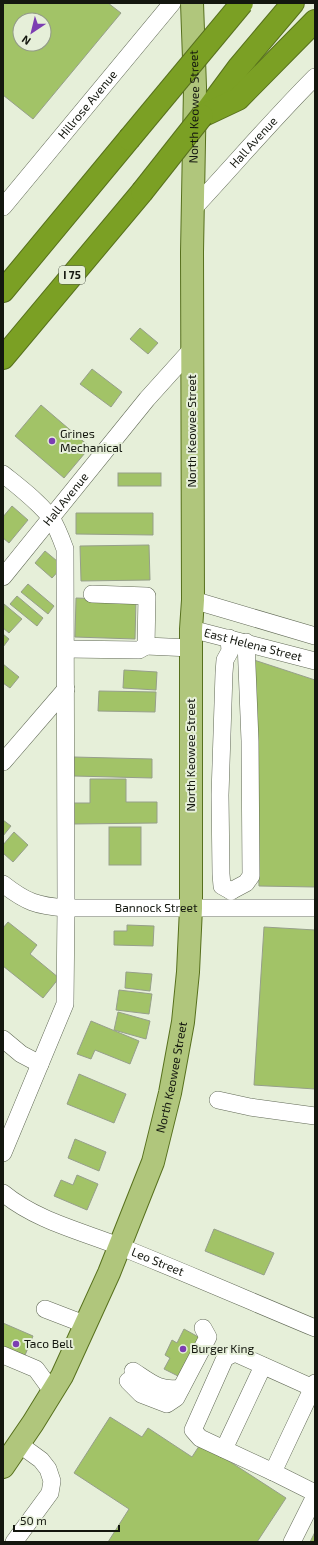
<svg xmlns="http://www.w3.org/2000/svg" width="318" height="1545" viewBox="0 0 318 1545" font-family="'Exo 2',sans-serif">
<rect width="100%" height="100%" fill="#e6efd9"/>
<g fill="#a2c367" stroke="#969f8a" fill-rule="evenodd">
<path d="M 3,3 L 108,3 L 121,13 L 33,119 L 3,95 ZM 20,20 L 44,20 L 44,44 L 20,44 Z"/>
<polygon points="140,328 158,343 148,354 130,339"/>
<polygon points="92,369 122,392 111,407 80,384"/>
<polygon points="41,405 90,447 64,478 15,436"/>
<rect x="118" y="473" width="43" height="13"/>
<polygon points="12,506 28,520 9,543 3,538 3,517"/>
<polygon points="76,513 153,513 153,535 76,534"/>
<polygon points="149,545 150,580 81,581 80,546"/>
<polygon points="45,551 63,566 52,578 35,563"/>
<polygon points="28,584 54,606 48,614 21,592"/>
<polygon points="17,596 43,618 37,626 10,604"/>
<polygon points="76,598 136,600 135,639 75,637"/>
<polygon points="4,604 22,619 9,633 3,628"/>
<polygon points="3,634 9,639 3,647"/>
<polygon points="251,659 315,680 315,887 259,886"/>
<polygon points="3,664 19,677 10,688 3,683"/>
<polygon points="124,670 157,672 156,690 123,688"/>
<polygon points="99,691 156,692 155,712 98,711"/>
<polygon points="74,757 152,759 152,778 74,776"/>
<polygon points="90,779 126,779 126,802 157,802 157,823 74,824 74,803 90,803"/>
<polygon points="3,820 11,826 3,836"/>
<rect x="109" y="827" width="32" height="38"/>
<polygon points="14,832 28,845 13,862 3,853 3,845"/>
<polygon points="8,922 37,945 30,954 59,978 43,998 3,966 3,928"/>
<polygon points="127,925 154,926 153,946 114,945 114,931 127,931"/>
<polygon points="264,927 315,930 315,1089 254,1085"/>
<polygon points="126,972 152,974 150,991 125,988"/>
<polygon points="119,990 152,994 149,1014 116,1010"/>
<polygon points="118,1012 150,1021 146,1039 114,1030"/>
<polygon points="91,1021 139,1041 130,1064 95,1050 91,1059 77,1054"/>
<polygon points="79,1074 126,1094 114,1123 67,1104"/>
<polygon points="75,1139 106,1152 99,1171 68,1158"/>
<polygon points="77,1175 98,1184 87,1210 54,1196 61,1180 73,1185"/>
<polygon points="214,1229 274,1253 264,1275 205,1251"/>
<polygon points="3,1323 33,1336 23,1360 3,1351"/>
<polygon points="184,1329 202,1339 182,1378 164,1369 170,1358 165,1355 172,1340 177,1343"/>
<polygon points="110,1417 142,1437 148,1428 192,1457 201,1443 286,1498 257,1542 108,1542 129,1509 74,1473"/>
<polygon points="315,1532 315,1542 310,1542"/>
</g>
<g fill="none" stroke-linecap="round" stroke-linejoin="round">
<g stroke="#616956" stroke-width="18">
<g id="minor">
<path id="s1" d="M 3,207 L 172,3"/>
<path id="s2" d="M 193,209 C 234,165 273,119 315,77"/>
<path d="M 3,474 C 19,487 38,501 51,518 C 57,527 61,538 65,549 L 66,908 L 65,1004 L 3,1153"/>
<path id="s3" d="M 3,577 L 147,399 L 192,349"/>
<polyline points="92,594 147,596 146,646 191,648"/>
<polyline points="193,600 315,636"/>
<path id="s4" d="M 191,629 L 315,661"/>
<polyline points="229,638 230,651 225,660 224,673 220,795 221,874 222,886 231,891"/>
<polyline points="66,649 139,650 146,646"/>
<polyline points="3,762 66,689"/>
<path id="s5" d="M 3,884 C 26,902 37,906 66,908 L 315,908"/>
<polyline points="231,891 246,883 251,876 250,741 246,642"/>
<polyline points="3,1039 21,1054 40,1064"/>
<polyline points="218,1100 250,1107 315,1116"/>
<path id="s6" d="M 3,1193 C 37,1221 81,1231 121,1247 C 186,1273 250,1301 315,1328"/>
<polyline points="45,1309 84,1324"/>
<polyline points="3,1355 36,1369 52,1391"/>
<path d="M 133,1371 C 150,1382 160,1392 181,1388"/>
<polyline points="128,1381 141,1394 167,1404 176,1398 208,1337 203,1328"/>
<polyline points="315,1383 273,1472 315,1493"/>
<polyline points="224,1449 263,1366"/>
<polyline points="273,1472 200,1438 193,1430 225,1358 235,1353 313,1388"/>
<polyline points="14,1542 50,1493 52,1481 48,1469 41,1460 19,1444"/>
<polyline points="292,1542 315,1496"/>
</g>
</g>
<g stroke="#57701d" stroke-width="24">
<g id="major">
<path id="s7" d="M 3,1467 L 33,1423 L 62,1376 L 109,1273 L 153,1162 L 170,1093 L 183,1022 L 188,972 L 191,908 L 191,629 L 193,600 L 192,252 L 195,87 L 192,3"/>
</g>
</g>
<g stroke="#57701d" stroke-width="24">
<g id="highway">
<polyline points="205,113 239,67 293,3"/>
<polyline points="202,116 238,99 315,21"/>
<polyline points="3,291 129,139"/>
<polyline points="3,358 142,192"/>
</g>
</g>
<use href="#minor" stroke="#fff" stroke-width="17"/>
<use href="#major" stroke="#b0c67c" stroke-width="22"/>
<use href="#highway" stroke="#7ba024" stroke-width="22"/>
<g stroke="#57701d" stroke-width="24" stroke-linecap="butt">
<g id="highway-bridge">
<polyline points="129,139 242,3"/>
<polyline points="142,192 202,116"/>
</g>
</g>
<use href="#highway-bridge" stroke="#7ba024" stroke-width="22"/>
</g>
<g fill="#7c3db2" stroke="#e6efd9" stroke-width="1.5">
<circle cx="52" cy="441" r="4"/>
<circle cx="16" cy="1344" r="4"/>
<circle cx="183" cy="1349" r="4"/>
</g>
<g text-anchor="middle" stroke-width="4" stroke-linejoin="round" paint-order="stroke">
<rect fill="#e6efd9" stroke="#53584c" stroke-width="1" x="59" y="266" width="26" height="18" rx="3"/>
<g font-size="11" font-weight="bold" fill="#14170f">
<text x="72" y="279">I 75</text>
</g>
<g font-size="12" fill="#14170f" stroke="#e6efd9">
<text dy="4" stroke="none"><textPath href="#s1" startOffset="133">Hillrose Avenue</textPath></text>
<text dy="4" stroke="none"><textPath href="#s7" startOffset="1400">North Keowee Street</textPath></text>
<text dy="4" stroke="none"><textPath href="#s2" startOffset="90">Hall Avenue</textPath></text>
<text transform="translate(192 431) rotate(-90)" y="4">North Keowee Street</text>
<text dy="4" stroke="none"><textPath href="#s3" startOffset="100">Hall Avenue</textPath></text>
<text dy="4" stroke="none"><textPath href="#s4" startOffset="64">East Helena Street</textPath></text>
<text transform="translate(191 755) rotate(-90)" y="4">North Keowee Street</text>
<text dy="4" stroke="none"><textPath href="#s5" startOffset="159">Bannock Street</textPath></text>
<text dy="4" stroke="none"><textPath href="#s7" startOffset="428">North Keowee Street</textPath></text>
<text dy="4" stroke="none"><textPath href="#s6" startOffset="170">Leo Street</textPath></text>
</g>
<g font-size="12" fill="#14170f" stroke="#e6efd9" text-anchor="start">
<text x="60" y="438">Grines<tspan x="60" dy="14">Mechanical</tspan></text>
<text x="24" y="1348">Taco Bell</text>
<text x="191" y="1353">Burger King</text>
</g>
</g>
<rect width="318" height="1545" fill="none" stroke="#14170f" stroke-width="8"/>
<g transform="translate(32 32) rotate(215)"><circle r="19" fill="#e6efd9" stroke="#929988"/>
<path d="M0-3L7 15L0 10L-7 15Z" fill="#7c3db2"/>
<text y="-6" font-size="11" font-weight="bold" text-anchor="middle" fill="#14170f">N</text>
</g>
<path d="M14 1525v6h105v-6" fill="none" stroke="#14170f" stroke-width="2"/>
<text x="20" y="1525" font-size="12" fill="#14170f" stroke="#e6efd9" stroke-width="3" paint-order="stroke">50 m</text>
</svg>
